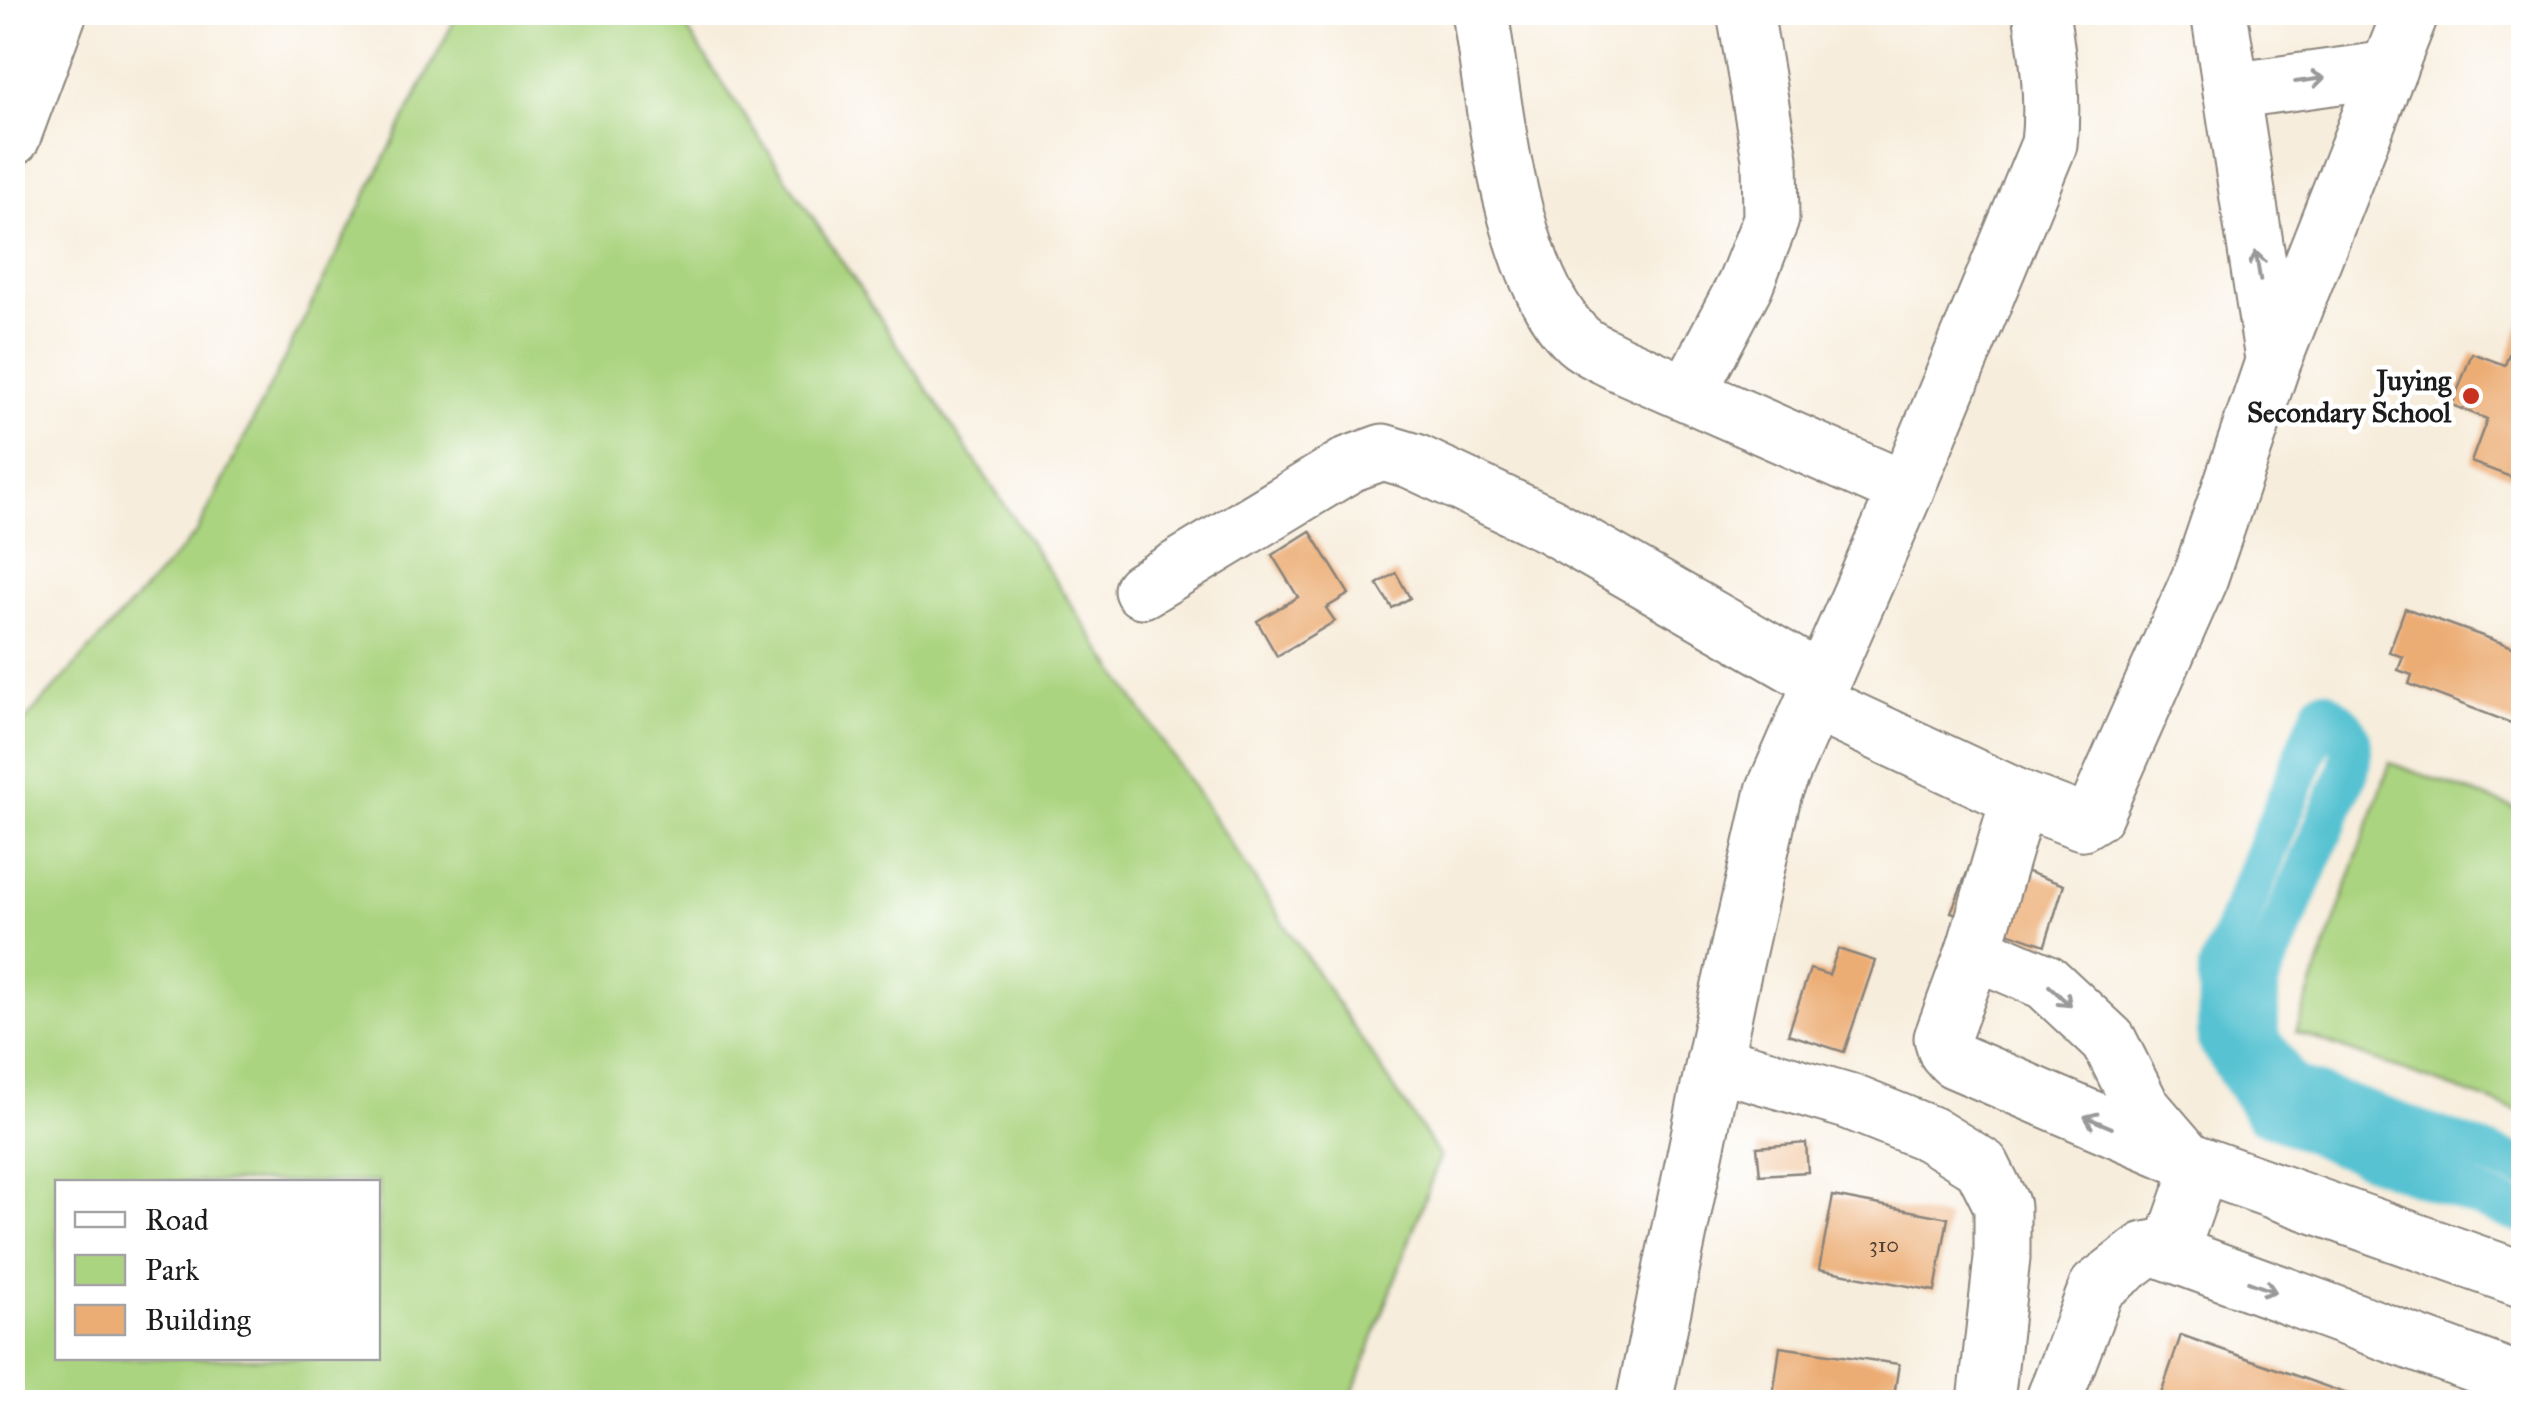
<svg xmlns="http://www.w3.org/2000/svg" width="2536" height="1415" viewBox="0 0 2536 1415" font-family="'IM FELL Great Primer',serif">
<rect width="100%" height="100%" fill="#fff"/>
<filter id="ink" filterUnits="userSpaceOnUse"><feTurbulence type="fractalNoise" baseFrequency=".01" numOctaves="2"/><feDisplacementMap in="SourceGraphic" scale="20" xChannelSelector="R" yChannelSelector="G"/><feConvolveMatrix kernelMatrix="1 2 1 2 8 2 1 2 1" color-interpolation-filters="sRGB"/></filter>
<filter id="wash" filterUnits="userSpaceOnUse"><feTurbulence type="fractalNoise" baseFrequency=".0048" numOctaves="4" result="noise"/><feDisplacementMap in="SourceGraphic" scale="40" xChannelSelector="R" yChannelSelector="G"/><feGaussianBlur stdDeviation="2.25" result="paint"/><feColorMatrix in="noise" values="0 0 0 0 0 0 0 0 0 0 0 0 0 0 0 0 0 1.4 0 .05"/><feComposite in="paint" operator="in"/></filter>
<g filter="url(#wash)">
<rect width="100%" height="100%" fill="#f7eddc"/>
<g fill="#abd480" stroke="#64784e" stroke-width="2.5" fill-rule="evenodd">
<path d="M 458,13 L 676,13 L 1440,1157 L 1350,1402 L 13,1402 L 13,734 L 197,532 ZM 58,1182 L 378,1182 L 378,1358 L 58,1358 Z"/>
<polygon points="2390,763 2523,811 2523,1113 2296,1032"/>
</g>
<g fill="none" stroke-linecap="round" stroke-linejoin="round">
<path stroke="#57c2d2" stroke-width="42" d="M 2524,1168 L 2291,1085 L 2258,1037 L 2258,983 L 2348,771 C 2356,739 2350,728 2323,710 L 2219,969 L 2218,1040 L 2264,1112 L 2343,1146 L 2524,1214"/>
</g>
<g id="blocks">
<g fill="#ecad74">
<polygon points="2523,315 2524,315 2524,482 2471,462 2487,419 2452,405 2472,353 2505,365"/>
<polygon points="1310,531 1349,594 1326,608 1335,621 1277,656 1257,621 1298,597 1272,555"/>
<polygon points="1396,573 1410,598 1392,608 1377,584"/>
<polygon points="2405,608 2524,651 2524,728 2409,684 2412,675 2398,670 2403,657 2389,652"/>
<polygon points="1975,853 2064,885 2045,945 1951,912"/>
<polygon points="1838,949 1875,961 1844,1052 1788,1034 1810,969 1829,975"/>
<polygon points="1806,1143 1808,1172 1760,1175 1757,1147"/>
<polygon points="1833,1196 1948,1218 1935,1291 1819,1269"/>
<polygon points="2181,1335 2370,1402 2158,1402"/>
<polygon points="1780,1347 1899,1364 1893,1402 1772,1402"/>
</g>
</g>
</g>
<g filter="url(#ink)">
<use href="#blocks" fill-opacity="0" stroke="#8a847c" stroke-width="2.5"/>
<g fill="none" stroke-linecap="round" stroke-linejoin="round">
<g stroke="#8a847c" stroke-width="59">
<g id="minor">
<path d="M 1480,12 C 1495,104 1509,275 1578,340 C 1589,350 1606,356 1618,363 L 1906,490"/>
<polyline points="2219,12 2273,359"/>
<polyline points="2231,91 2389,69"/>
<polyline points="12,138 59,12"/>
<polyline points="1688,393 1745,285 1771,219 1770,158 1745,12"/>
<polyline points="1142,590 1350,464 1383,452 1413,461 1549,525 1823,682"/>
<polyline points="1813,702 2019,798 2082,822 2095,814 2200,577 2273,362 2411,12"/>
<polyline points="2019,798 1974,951 1942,1038 1946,1051 1954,1060 2188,1160 2524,1280"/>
<polyline points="1974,951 2046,982 2109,1041 2142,1107 2184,1156"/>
<polyline points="1714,1062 1848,1101 1930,1134 1982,1166 2002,1206 2002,1258 1986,1402"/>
<polyline points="2170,1253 2201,1165"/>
<path d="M 1644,1402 L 1728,995 L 1774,791 L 1906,490 L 2049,144 C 2054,99 2048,57 2041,12"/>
<polyline points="2053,1402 2097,1287 2145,1250 2156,1248 2524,1383"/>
</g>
</g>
<use href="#minor" stroke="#fff" stroke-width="55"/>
</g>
<defs><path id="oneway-shaft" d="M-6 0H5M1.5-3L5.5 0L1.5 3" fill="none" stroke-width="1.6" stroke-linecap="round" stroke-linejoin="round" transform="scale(2.5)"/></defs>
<g stroke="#999">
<use href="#oneway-shaft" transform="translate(2310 80) rotate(-8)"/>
<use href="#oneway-shaft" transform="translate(2258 266) rotate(-99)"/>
<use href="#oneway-shaft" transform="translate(2060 996) rotate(43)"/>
<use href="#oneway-shaft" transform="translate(2098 1122) rotate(-157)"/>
<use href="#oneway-shaft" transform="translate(2262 1287) rotate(20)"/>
</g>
</g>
<circle fill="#c8321e" stroke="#fff" stroke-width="4" cx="2471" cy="396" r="10"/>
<g text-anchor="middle" stroke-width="9" stroke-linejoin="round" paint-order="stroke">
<g font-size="22" fill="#504032">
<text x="1884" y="1252">310</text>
</g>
<g font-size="28" font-weight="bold" fill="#1c1c1c" stroke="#fff" text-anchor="end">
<text x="2451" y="390">Juying<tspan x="2451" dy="32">Secondary School</tspan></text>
</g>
</g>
<rect width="2536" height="1415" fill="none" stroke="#fff" stroke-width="50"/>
<rect x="55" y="1180" width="325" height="180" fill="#ffffff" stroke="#a4a4a4" stroke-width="2.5"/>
<rect x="75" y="1212" width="50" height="15" fill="#ffffff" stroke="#a4a4a4" stroke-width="2.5"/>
<text x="145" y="1230" font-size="30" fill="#1c1c1c">Road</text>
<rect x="75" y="1255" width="50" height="30" fill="#abd480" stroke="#a4a4a4" stroke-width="2.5"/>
<text x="145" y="1280" font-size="30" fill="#1c1c1c">Park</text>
<rect x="75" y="1305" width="50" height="30" fill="#ecad74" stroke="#a4a4a4" stroke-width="2.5"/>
<text x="145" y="1330" font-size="30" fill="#1c1c1c">Building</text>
</svg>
